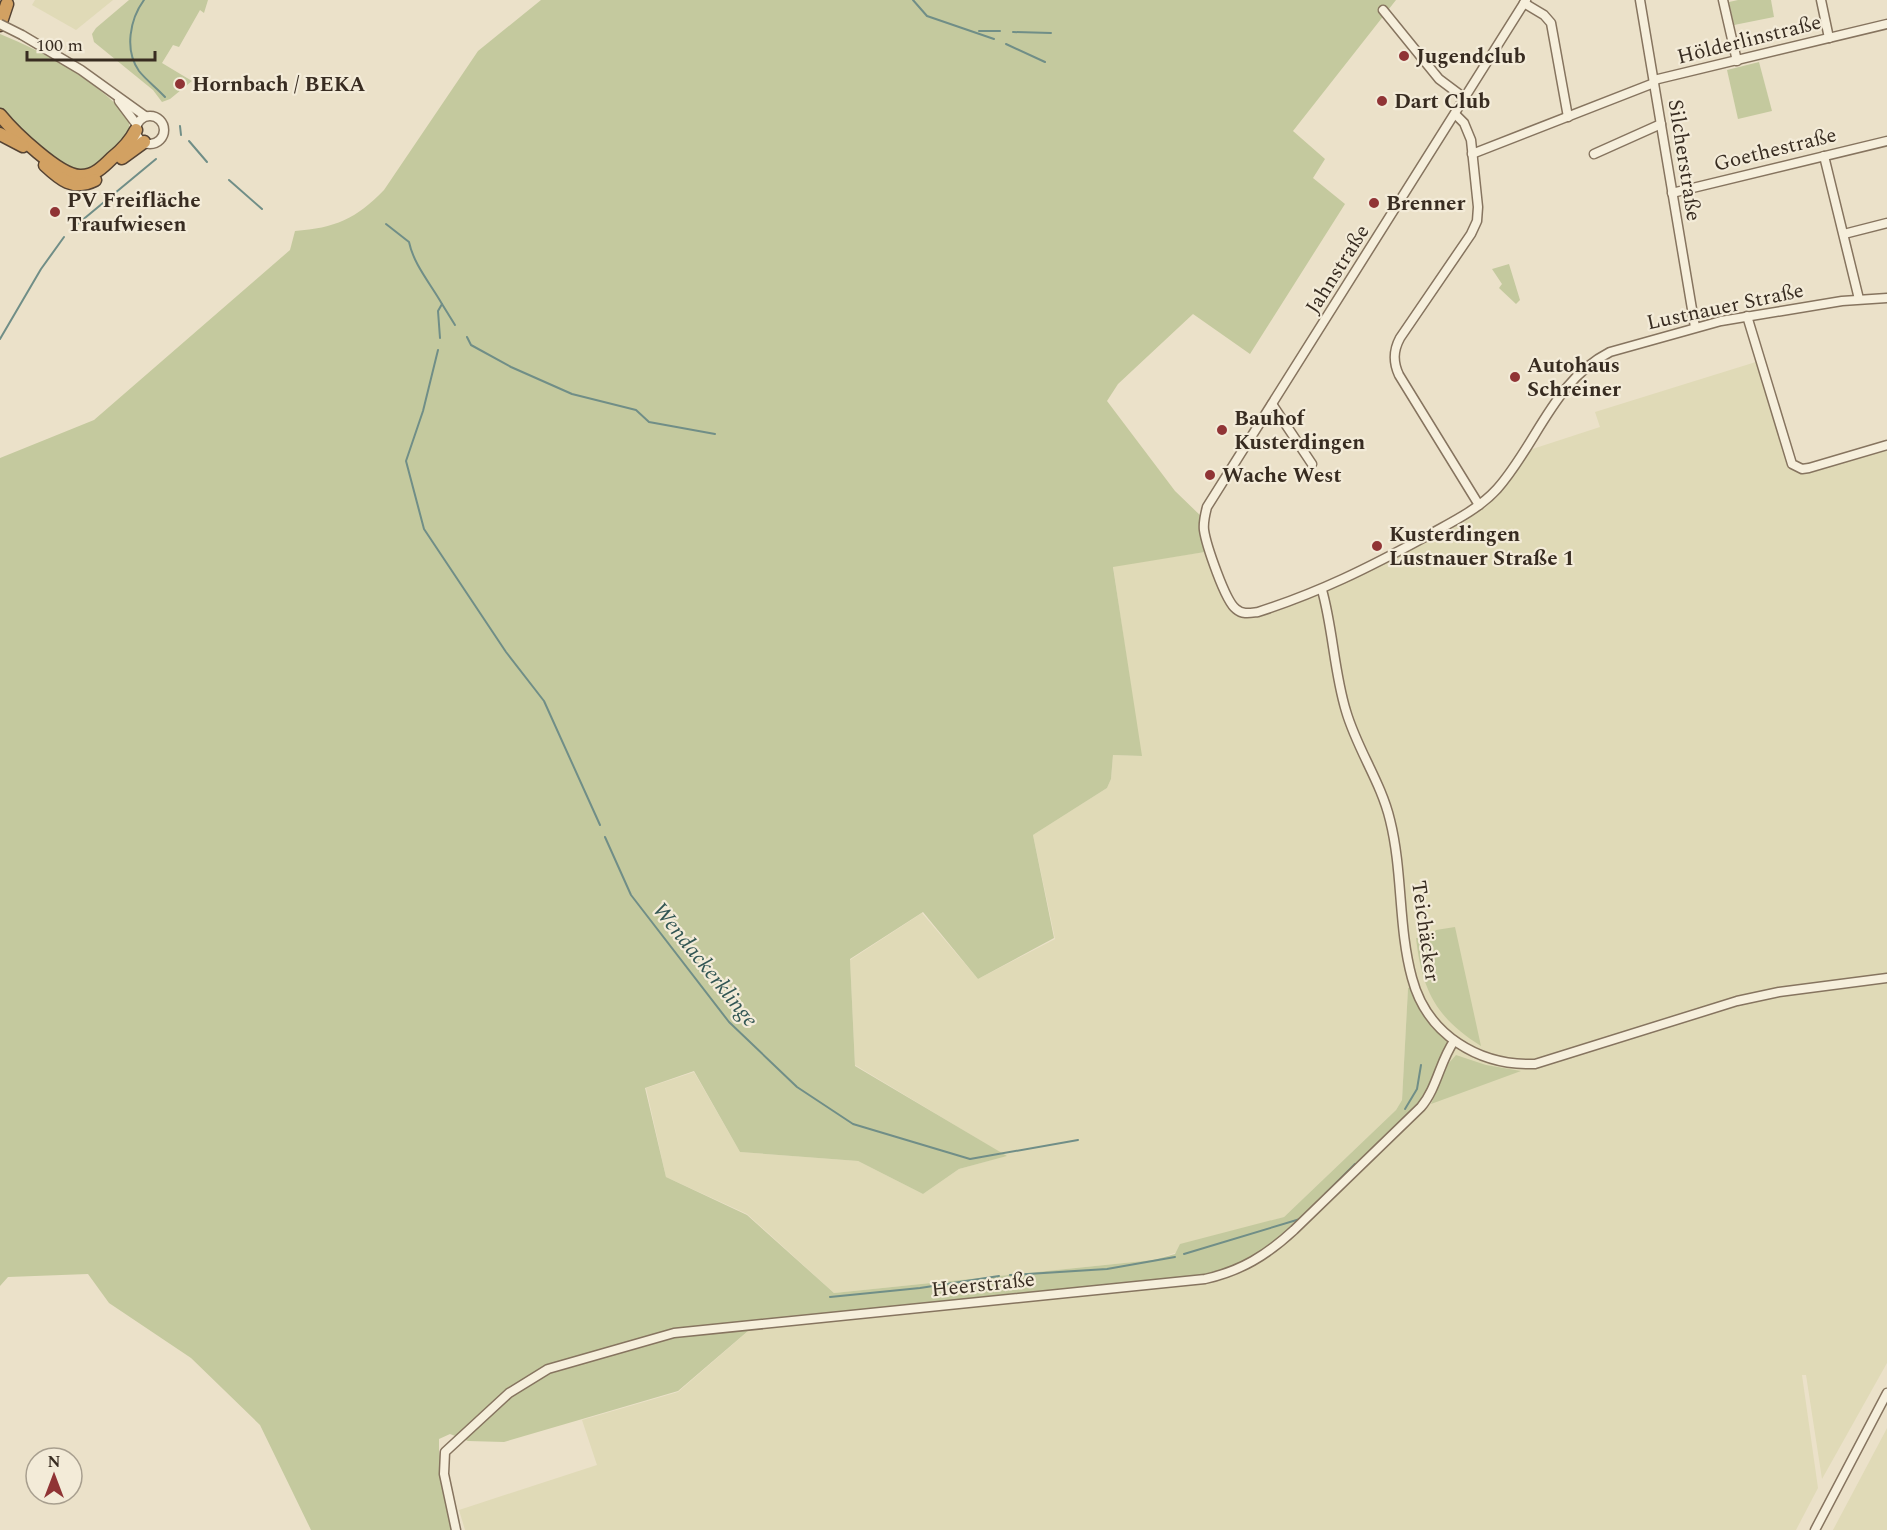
<svg xmlns="http://www.w3.org/2000/svg" width="1887" height="1530" viewBox="0 0 1887 1530" font-family="Spectral,serif">
<rect width="100%" height="100%" fill="#ebe1c9"/>
<g fill="#e0dab7">
<polygon points="35,0 113,0 76,30 32,5"/>
<polygon points="1759,361 1796,468 1887,445 1887,1363 1822,1479 1806,1375 1802,1375 1818,1488 1796,1530 465,1530 459,1510 597,1465 582,1420 678,1392 754,1326 1223,1275 1421,1107 1408,988 1402,1100 1396,1110 1284,1217 1153,1260 834,1293 747,1214 666,1177 646,1088 694,1072 740,1152 858,1161 923,1194 959,1169 1006,1156 855,1065 850,960 922,913 978,979 1055,939 1033,835 1107,788 1111,779 1113,755 1141,756 1113,566 1211,551 1232,606 1248,614 1300,598 1479,505 1523,452 1600,427 1595,412"/>
<polygon points="1887,1428 1887,1530 1833,1530 1885,1432"/>
</g>
<g fill="#c4c99e">
<polygon points="129,0 208,0 204,13 200,10 179,47 173,45 162,63 192,81 170,99 162,102 153,90 94,42 92,34 96,28"/>
<path d="M 541,0 L 1396,0 L 1293,131 L 1325,159 L 1313,178 L 1345,204 L 1250,354 L 1193,314 L 1118,384 L 1107,401 L 1175,491 L 1204,519 L 1211,551 L 1113,567 L 1142,756 L 1113,755 L 1111,779 L 1107,788 L 1033,835 L 1054,938 L 978,979 L 923,912 L 850,959 L 855,1066 L 1007,1156 L 959,1169 L 923,1194 L 858,1161 L 740,1152 L 694,1071 L 645,1088 L 666,1177 L 747,1215 L 834,1293 L 1153,1260 L 1175,1254 L 1180,1244 L 1284,1217 L 1396,1110 L 1402,1100 L 1408,988 L 1414,986 L 1419,998 L 1454,1041 L 1429,1095 L 1273,1249 L 1223,1275 L 755,1325 L 678,1391 L 504,1442 L 468,1441 L 450,1434 L 439,1439 L 439,1452 L 458,1530 L 311,1530 L 260,1425 L 191,1358 L 109,1303 L 88,1274 L 8,1277 L 0,1286 L 0,458 L 94,420 L 290,250 L 295,231 C 335,228 356,219 384,190 L 478,51 Z"/>
<polygon points="1738,0 1771,0 1774,17 1734,25 1729,2"/>
<path d="M 0,34 C 47,53 93,79 128,116 L 130,132 L 99,166 L 77,172 L 60,163 L 4,115 L 0,109 Z"/>
<polygon points="1759,62 1772,111 1738,119 1727,70"/>
<polygon points="1509,264 1520,300 1516,304 1499,288 1502,284 1492,269"/>
<path d="M 1455,927 L 1481,1046 C 1436,1018 1422,990 1416,938 L 1429,938 L 1436,930 Z"/>
<polygon points="1456,1055 1486,1065 1521,1071 1431,1104 1448,1064"/>
</g>
<g fill="none" stroke-linecap="round" stroke-linejoin="round">
<g stroke="#708e87" stroke-width="2">
<path d="M 144,0 C 130,19 124,50 139,71 C 146,80 157,88 165,97"/>
<polyline points="913,0 927,16 994,39"/>
<polyline points="979,31 1000,31"/>
<polyline points="1013,32 1051,33"/>
<polyline points="1006,44 1045,62"/>
<polyline points="180,126 181,135"/>
<polyline points="189,141 207,162"/>
<polyline points="229,180 262,209"/>
<path d="M 386,224 L 409,242 C 414,265 430,283 442,304 L 438,311 L 440,338"/>
<polyline points="74,227 156,159"/>
<polyline points="442,304 455,325"/>
<polyline points="467,337 471,345 511,367 572,394 636,410 649,422 715,434"/>
<polyline points="0,339 41,269 64,237"/>
<polyline points="438,350 423,411 406,461 424,529 506,652 544,701 600,825"/>
<polyline points="605,837 631,895 729,1022 797,1087 853,1124 970,1159 1078,1140"/>
<polyline points="1405,1109 1417,1089 1421,1065"/>
<polyline points="1325,1194 1355,1164"/>
<polyline points="1184,1254 1300,1219"/>
<polyline points="1010,1275 1107,1269 1175,1257"/>
<polyline points="830,1297 920,1288 999,1276"/>
</g>
<g stroke="#86745f" stroke-width="11">
<g id="minor">
<path d="M 1526,0 L 1207,507 C 1205,515 1203,522 1204,530 C 1206,544 1225,601 1236,609 C 1243,615 1250,613 1258,612 C 1320,592 1368,568 1425,537 C 1450,523 1478,510 1497,489 C 1537,444 1553,381 1610,352 L 1721,321 L 1842,301 L 1887,298"/>
<polyline points="1640,0 1695,327"/>
<polyline points="1723,0 1737,61"/>
<polyline points="1821,0 1829,38"/>
<polyline points="1524,3 1544,15 1551,23 1568,117"/>
<polyline points="1383,10 1439,79 1463,97"/>
<polyline points="22,35 81,70 145,116"/>
<polyline points="1654,80 1887,24"/>
<polyline points="119,101 137,125"/>
<path d="M 1455,114 L 1464,123 L 1471,140 L 1478,207 L 1477,221 L 1471,234 L 1400,338 C 1393,351 1393,362 1399,375 L 1479,505"/>
<circle cx="150" cy="130" r="14"/>
<polyline points="1472,154 1654,83"/>
<polyline points="1594,154 1661,124"/>
<polyline points="1824,156 1859,299"/>
<polyline points="1672,193 1887,141"/>
<polyline points="1844,234 1887,223"/>
<polyline points="1747,316 1792,464 1802,469 1809,468 1887,445"/>
<polyline points="1272,404 1312,464"/>
<path d="M 1322,590 C 1333,629 1334,672 1346,711 C 1357,749 1381,782 1390,820 C 1403,872 1398,927 1412,978 C 1427,1035 1479,1066 1535,1064 L 1737,1001 L 1779,992 L 1887,978"/>
<path d="M 456,1530 L 444,1474 L 445,1452 L 509,1393 L 548,1369 L 674,1333 L 1205,1279 C 1241,1271 1267,1255 1294,1230 L 1421,1107 C 1437,1088 1440,1061 1454,1041"/>
<polyline points="1815,1530 1887,1393"/>
</g>
</g>
<g stroke="#554333" stroke-width="15">
<g id="highway">
<polyline points="0,25 7,4"/>
<path d="M 0,115 C 13,131 60,177 81,176 C 94,176 103,167 112,158 C 122,150 130,142 136,130"/>
<polyline points="0,134 23,146"/>
<polyline points="122,158 144,142"/>
<path d="M 45,165 C 60,179 73,191 95,180"/>
</g>
</g>
<use href="#minor" stroke="#f6efdc" stroke-width="8"/>
<use href="#highway" stroke="#d2a162" stroke-width="12"/>
<g stroke="#86745f" stroke-width="11" stroke-linecap="butt">
<polyline id="minor-bridge" points="0,24 22,35"/>
</g>
<use href="#minor-bridge" stroke="#f6efdc" stroke-width="8"/>
</g>
<g fill="#903435" stroke="#f3ebd8" stroke-width="2">
<circle cx="1404" cy="56" r="6"/>
<circle cx="180" cy="84" r="6"/>
<circle cx="1382" cy="101" r="6"/>
<circle cx="1374" cy="203" r="6"/>
<circle cx="55" cy="212" r="6"/>
<circle cx="1515" cy="377" r="6"/>
<circle cx="1222" cy="430" r="6"/>
<circle cx="1210" cy="475" r="6"/>
<circle cx="1377" cy="546" r="6"/>
</g>
<g text-anchor="middle" stroke-width="4.5" stroke-linejoin="round" paint-order="stroke">
<g font-size="21" fill="#382c21" stroke="#f3ebd8">
<text transform="translate(1749 39) rotate(-14)" y="7">Hölderlinstraße</text>
<text transform="translate(1775 149) rotate(-14)" y="7">Goethestraße</text>
<text transform="translate(1685 160) rotate(81)" y="7">Silcherstraße</text>
<text transform="translate(1337 269) rotate(-58)" y="7">Jahnstraße</text>
<text transform="translate(1725 306) rotate(-12)" y="7">Lustnauer Straße</text>
<text transform="translate(1426 931) rotate(82)" y="7">Teichäcker</text>
<text transform="translate(983 1284) rotate(-6)" y="7">Heerstraße</text>
</g>
<g font-size="21" font-weight="bold" fill="#382c21" stroke="#f3ebd8" text-anchor="start">
<text x="1416" y="63">Jugendclub</text>
<text x="192" y="91">Hornbach / BEKA</text>
<text x="1394" y="108">Dart Club</text>
<text x="67" y="207">PV Freifläche<tspan x="67" dy="24">Traufwiesen</tspan></text>
<text x="1386" y="210">Brenner</text>
<text x="1527" y="372">Autohaus<tspan x="1527" dy="24">Schreiner</tspan></text>
<text x="1234" y="425">Bauhof<tspan x="1234" dy="24">Kusterdingen</tspan></text>
<text x="1222" y="482">Wache West</text>
<text x="1389" y="541">Kusterdingen<tspan x="1389" dy="24">Lustnauer Straße 1</tspan></text>
</g>
<g font-size="22" font-style="italic" fill="#325654" stroke="#f3ebd8">
<text transform="translate(706 964) rotate(51)" y="8">Wendackerklinge</text>
</g>
</g>
<g transform="translate(54 1476)"><circle r="28" fill="#f3ebd8" stroke="#a89f8f" stroke-width="1.5"/>
<path d="M0-4.5L10 22L0 15L-10 22Z" fill="#903435"/>
<text y="-9" font-size="16" font-weight="bold" text-anchor="middle" fill="#382c21">N</text>
</g>
<path d="M27 51v9h128v-9" fill="none" stroke="#382c21" stroke-width="3"/>
<text x="36" y="51" font-size="18" fill="#382c21" stroke="#f3ebd8" stroke-width="4.5" paint-order="stroke">100 m</text>
</svg>
